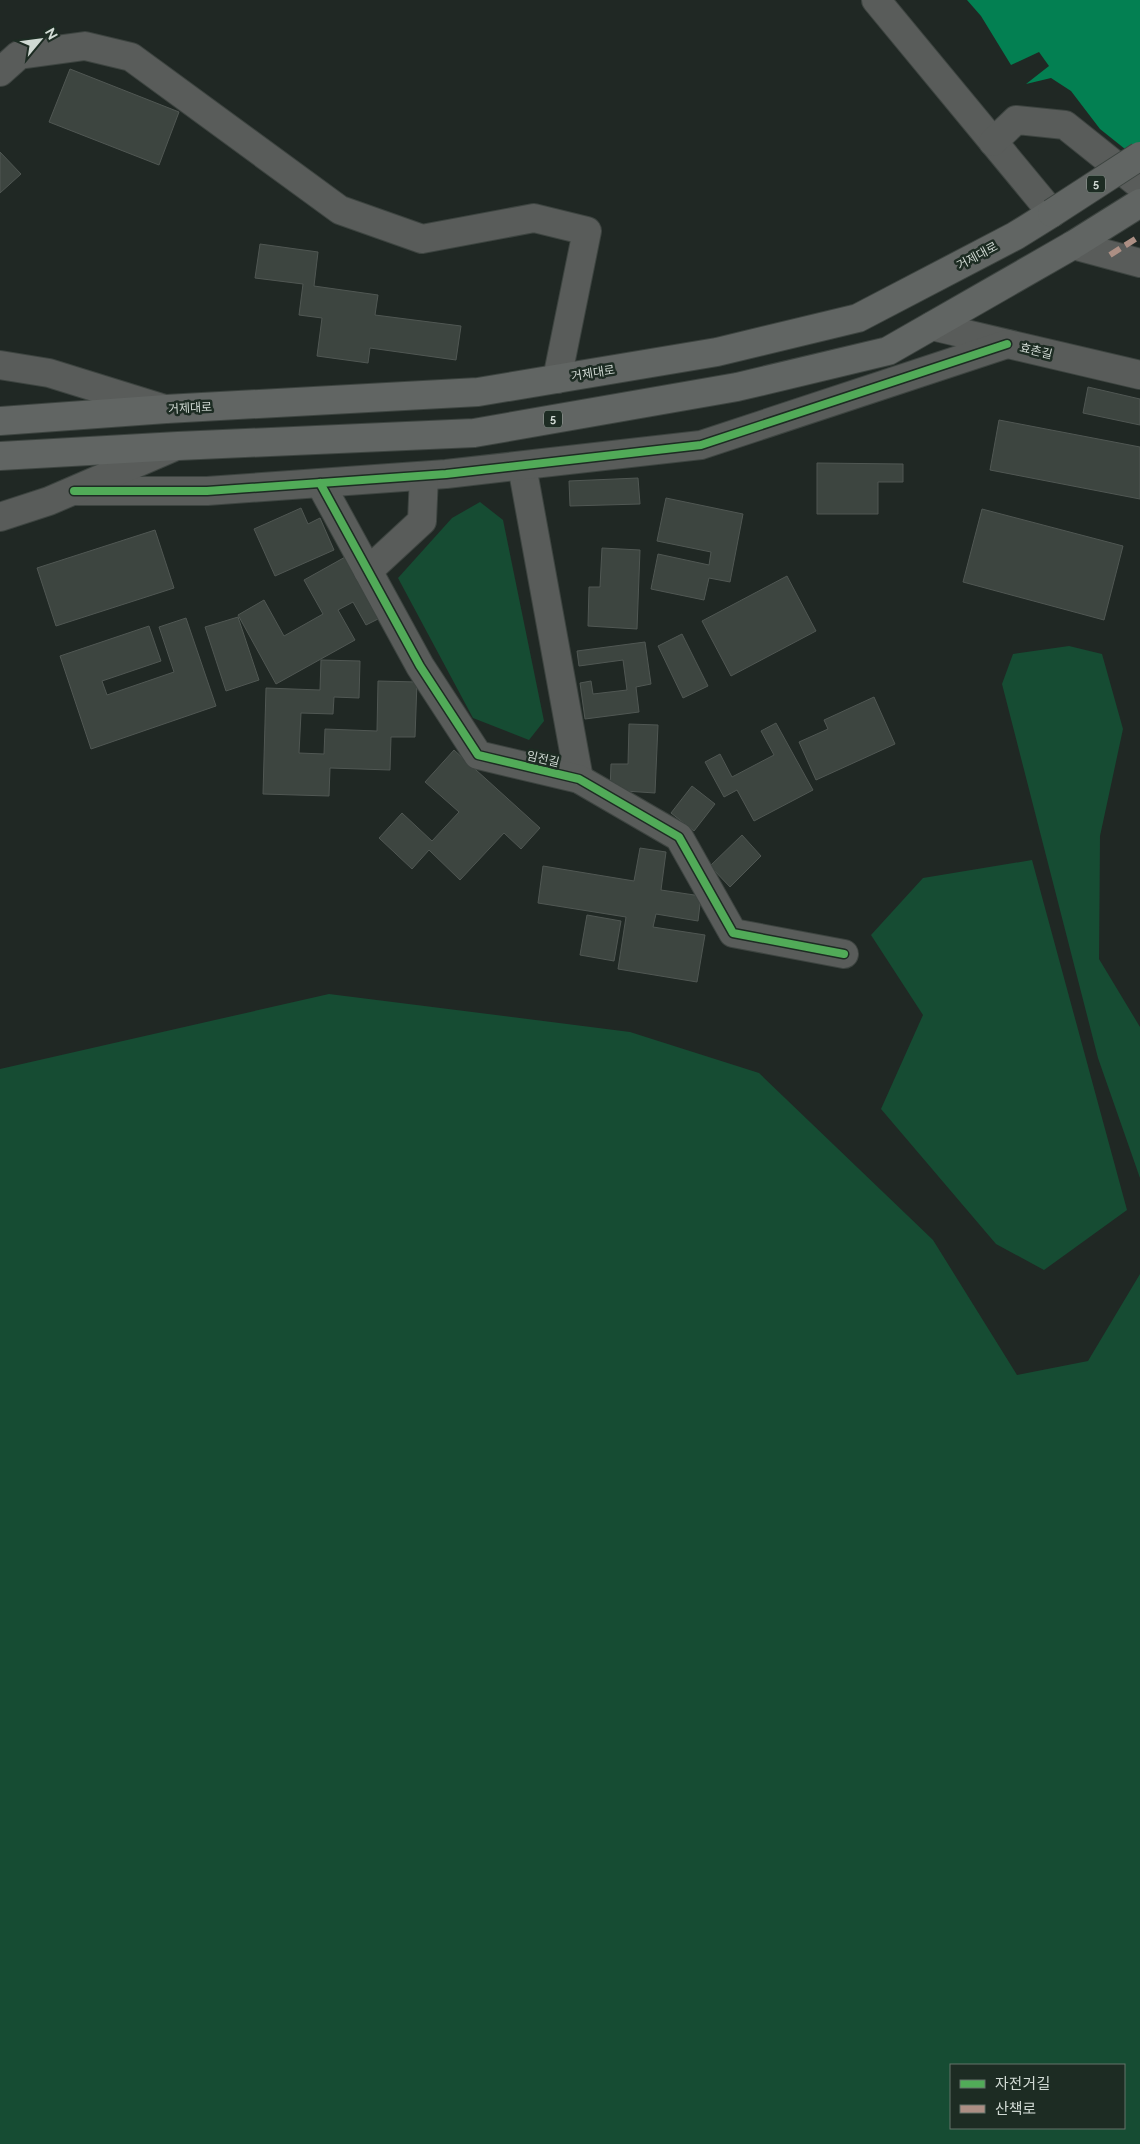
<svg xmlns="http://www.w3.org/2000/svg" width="1140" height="2144" viewBox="0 0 1140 2144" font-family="Raleway,'Noto Sans KR',sans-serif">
<rect width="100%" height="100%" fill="#202824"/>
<g fill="#164c33" fill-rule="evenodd">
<polygon points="480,502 503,520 544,721 529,740 473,718 398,578 452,518"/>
<polygon points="1069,646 1102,654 1123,729 1100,836 1099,959 1140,1027 1140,1178 1098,1058 1002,684 1013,654"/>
<polygon points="1032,860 1127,1210 1044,1270 996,1244 881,1109 923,1015 871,935 923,878"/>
<path d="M 329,994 L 630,1032 L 759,1073 L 933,1240 L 1017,1375 L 1088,1361 L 1140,1274 L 1140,2144 L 0,2144 L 0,1069 ZM 951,2065 L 1124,2065 L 1124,2128 L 951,2128 Z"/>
</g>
<polygon fill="#038052" points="967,0 1140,0 1140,161 1100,129 1071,91 1051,78 1026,84 1049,66 1039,52 1011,65 981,16"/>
<g fill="#3d4540" stroke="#505753">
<polygon points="70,69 179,112 159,165 49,122"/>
<polygon points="0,152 21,174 0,193"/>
<polygon points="260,244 318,252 314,286 378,295 375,315 461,326 456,360 370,348 368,363 317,356 322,318 299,315 303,284 255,278"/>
<polygon points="1088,387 1140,399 1140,425 1083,413"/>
<polygon points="999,420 1140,447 1140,499 990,470"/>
<polygon points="817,463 903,464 903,482 878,482 878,514 817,514"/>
<polygon points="638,478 640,504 570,506 569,481"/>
<polygon points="666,498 743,514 730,582 709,578 704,600 651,589 658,554 709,565 711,552 657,541"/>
<polygon points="301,508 308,524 320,518 334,550 275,576 254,529"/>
<polygon points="982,509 1123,546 1104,620 963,582"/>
<polygon points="155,530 174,588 56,626 37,568"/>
<polygon points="602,548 640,550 637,629 588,626 589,587 600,587"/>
<polygon points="347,556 382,617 366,625 353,602 338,610 355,640 276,684 238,615 264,600 284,636 323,614 304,580"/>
<polygon points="787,576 816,631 731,676 702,621"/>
<polygon points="238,617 259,680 226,691 205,627"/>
<polygon points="186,618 216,706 91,749 60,656 149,626 161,661 102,681 107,695 174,672 159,627"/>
<polygon points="682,634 708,686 683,698 658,646"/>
<polygon points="645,642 651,684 636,687 639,712 585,719 580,683 591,681 593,694 627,690 623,660 579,666 577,651"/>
<polygon points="321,660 360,661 359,698 334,697 333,714 301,713 299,753 324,754 325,729 377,731 378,681 417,682 415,737 391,737 390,770 330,768 329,796 263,794 266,688 320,690"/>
<polygon points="874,697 895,744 816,780 799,742 828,729 824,720"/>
<polygon points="776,723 813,790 754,821 737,790 724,797 705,762 720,754 732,777 774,755 761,731"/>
<polygon points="629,724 658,725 655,793 610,790 611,764 628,764"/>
<polygon points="454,750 540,828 521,849 504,833 460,880 429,850 412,869 379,838 402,813 432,841 459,812 425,782"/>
<polygon points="692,786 715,804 694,831 671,813"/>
<polygon points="742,835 761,856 730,887 710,866"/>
<polygon points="640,848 666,852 661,890 701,896 698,921 656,914 653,927 705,935 697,982 618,969 626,917 538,903 543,866 634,881"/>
<polygon points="587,915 621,921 614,961 580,955"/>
</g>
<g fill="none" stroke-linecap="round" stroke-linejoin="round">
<g stroke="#3d4440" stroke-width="30">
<g id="minor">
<polyline points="876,0 1052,213"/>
<polyline points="0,72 19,55 85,46 131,57 340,210 422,239 534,218 587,231 557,379"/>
<polyline points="993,142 1016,120 1065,125 1140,185"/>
<polyline points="1073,245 1140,263"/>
<polyline points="932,326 1140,375"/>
<polyline points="0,365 49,373 165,409"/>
<polyline points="522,466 579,779"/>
<polyline points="320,483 420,666 478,755 579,779 679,837 733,933 844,954"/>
<polyline points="74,491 207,491 446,474 701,445 1007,344"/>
<polyline points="0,517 49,501 174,447"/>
<polyline points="368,571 422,521 424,476"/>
</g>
</g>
<g stroke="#3d4440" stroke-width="30">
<g id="major">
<polyline points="0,421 166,409 478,392 717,352 858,318 1015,236 1052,213"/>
<polyline points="0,456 178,446 474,433 737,387 888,351 1073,245 1140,203"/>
</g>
</g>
<use href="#minor" stroke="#595c5a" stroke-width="28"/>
<use href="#major" stroke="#616563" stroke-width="28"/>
<g stroke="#3d4440" stroke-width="30" stroke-linecap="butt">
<polyline id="major-bridge" points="1052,213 1140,156"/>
</g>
<use href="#major-bridge" stroke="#616563" stroke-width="28"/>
<polyline stroke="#ac8f84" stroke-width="6" stroke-dasharray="12 6" stroke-linecap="butt" points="1110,255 1140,236"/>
<g stroke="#1d2c23" stroke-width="11">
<g id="cycleway">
<polyline points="320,483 420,666 478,755 579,779 679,837 733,933 844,954"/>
<polyline points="74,491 207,491 446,474 701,445 1007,344"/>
</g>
</g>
<use href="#cycleway" stroke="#51ab58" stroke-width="8"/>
</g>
<g text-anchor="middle" stroke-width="5" stroke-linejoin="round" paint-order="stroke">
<g fill="#1d2c23" stroke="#9ba69f" stroke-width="1">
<rect x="1087" y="175.5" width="18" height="17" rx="4"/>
<rect x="544" y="410.5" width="18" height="17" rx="4"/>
</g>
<g font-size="11" font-weight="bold" fill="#d1dad4">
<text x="1096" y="188">5</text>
<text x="553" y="423">5</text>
</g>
<g font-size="12" fill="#d1dad4" stroke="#1d2c23">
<text transform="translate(977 256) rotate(-28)" y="4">거제대로</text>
<text transform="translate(1036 351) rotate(13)" y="4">효촌길</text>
<text transform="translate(593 373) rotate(-9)" y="4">거제대로</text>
<text transform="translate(190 408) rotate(-3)" y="4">거제대로</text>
<text transform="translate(543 759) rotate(13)" y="4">임전길</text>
</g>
</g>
<rect x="950" y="2064" width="175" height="65" fill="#1d2c23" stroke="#65726a"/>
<rect x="960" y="2080" width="25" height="8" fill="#51ab58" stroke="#65726a"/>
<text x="995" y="2089" font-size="15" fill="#d1dad4">자전거길</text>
<rect x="960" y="2105" width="25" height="8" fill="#ac8f84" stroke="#65726a"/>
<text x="995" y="2114" font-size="15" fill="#d1dad4">산책로</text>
<g transform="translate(40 40) rotate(61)" stroke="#1d2c23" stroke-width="4" paint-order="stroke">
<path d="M0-4L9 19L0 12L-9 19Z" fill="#d1dad4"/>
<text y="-8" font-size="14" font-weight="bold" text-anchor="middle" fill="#d1dad4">N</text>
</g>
</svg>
